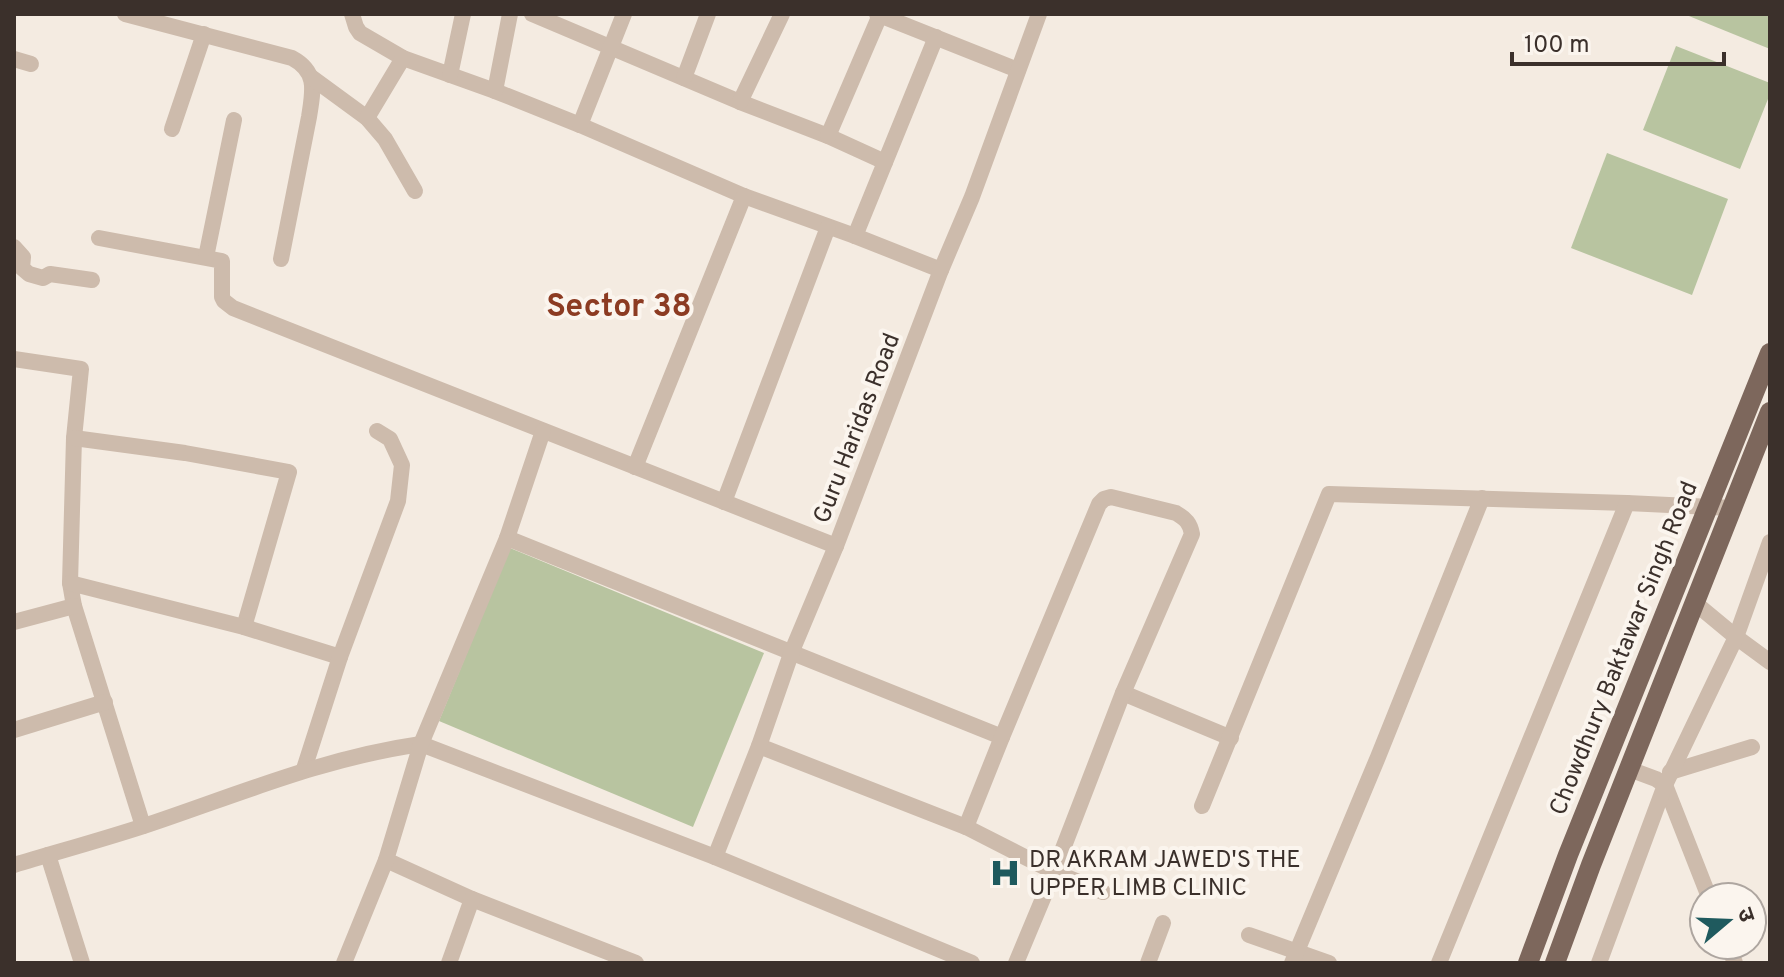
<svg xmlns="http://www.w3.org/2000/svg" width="1784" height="977" viewBox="0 0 1784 977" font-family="Overpass,'Noto Sans Devanagari',sans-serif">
<rect width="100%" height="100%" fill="#f4ebe1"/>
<g fill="#b8c4a0">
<polygon points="1684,14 1770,14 1770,49"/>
<polygon points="1676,46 1770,83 1770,94 1740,169 1643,130"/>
<polygon points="1607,153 1728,199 1692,295 1571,248"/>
<polygon points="510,548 764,653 693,827 439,721"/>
</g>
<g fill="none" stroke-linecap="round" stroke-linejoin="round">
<g stroke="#cdbbac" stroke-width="16">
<path d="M 125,14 L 292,58 C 318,72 313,91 309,117 L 281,259"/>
<polyline points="352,14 356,27 360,33 403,58 495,91 580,125 744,196 855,236 941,270"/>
<polyline points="532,14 740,102 828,136 885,162"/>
<polyline points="877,14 1018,70"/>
<polyline points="14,59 31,64"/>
<polyline points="450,75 463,14"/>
<polyline points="311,77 367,118 385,139 415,191"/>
<polyline points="684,78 708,14"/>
<polyline points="495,91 510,14"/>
<polyline points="740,102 782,14"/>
<polyline points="367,118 403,58"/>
<polyline points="580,125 624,14"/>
<polyline points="172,129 204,34"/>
<polyline points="828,136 880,15"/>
<polyline points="855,236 936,37"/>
<polyline points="99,238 222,261 222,297 224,301 233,308 836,546"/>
<polyline points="14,247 23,257 22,268 29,274 43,278 50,274 92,280"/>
<polyline points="206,257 234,120"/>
<polyline points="14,359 81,369 74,438 70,583 74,606 143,826"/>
<polyline points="74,438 185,453 289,472 244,627"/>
<polyline points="635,467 744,196"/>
<polyline points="724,502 828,227"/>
<polyline points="507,538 1002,737"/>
<polyline points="70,583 244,627 340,657"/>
<polyline points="1695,603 1736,637 1770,662"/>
<polyline points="14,622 74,606"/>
<polyline points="1123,693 1231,738"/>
<polyline points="14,730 105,702"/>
<polyline points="759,746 966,827 1054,872 1103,892"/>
<polyline points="304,769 340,657 398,501 402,465 390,439 377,431"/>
<polyline points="1629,769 1656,779 1665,785 1709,897"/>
<polyline points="1670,772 1752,747"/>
<polyline points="1202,806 1329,494 1627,503 1732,508"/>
<path d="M 966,827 L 1002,737 L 1099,504 L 1104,499 L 1111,497 L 1176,513 C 1186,519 1190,523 1192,534 L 1123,693 L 1054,872 L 1016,963"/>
<polyline points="48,855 82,963"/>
<polyline points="715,857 759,746 792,651 836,546 941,270 972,197 1039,14"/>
<polyline points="386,860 472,899 636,963"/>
<path d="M 14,865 C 57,852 101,840 144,826 C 237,795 323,758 421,744 L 715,857 L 972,963"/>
<polyline points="1249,935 1329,963"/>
<polyline points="1728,945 1735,963"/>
<polyline points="344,963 386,860 421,744 507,538 543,431"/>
<polyline points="449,963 472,899"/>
<polyline points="1148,963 1163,923"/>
<polyline points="1292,963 1378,757 1482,498"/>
<polyline points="1439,963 1627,503"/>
<polyline points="1599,963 1665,785 1736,637 1770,542"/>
</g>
<g stroke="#7d675c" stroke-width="20">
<polyline points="1528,963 1568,855 1770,353"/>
<polyline points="1555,963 1591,865 1770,412"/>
</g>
</g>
<defs>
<g id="hospital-bare" transform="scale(2.4)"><path d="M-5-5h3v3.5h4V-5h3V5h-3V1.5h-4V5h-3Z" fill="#1f5a5e" stroke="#fbf5ee" stroke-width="2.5" paint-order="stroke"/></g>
</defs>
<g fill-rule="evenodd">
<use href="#hospital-bare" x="1005" y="873"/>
</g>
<g text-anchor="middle" stroke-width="8" stroke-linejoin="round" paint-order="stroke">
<g font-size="24" fill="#3b302b" stroke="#fbf5ee">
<text transform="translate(856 428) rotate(-69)" y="8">Guru Haridas Road</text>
<text transform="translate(1623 648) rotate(-68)" y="8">Chowdhury Baktawar Singh Road</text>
</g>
<g font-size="24" fill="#3b302b" stroke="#fbf5ee" text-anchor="start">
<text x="1029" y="867">DR AKRAM JAWED'S THE<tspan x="1029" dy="28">UPPER LIMB CLINIC</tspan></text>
</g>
<g font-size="32" font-weight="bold" fill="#8c3b22" stroke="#fbf5ee">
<text x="619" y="316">Sector 38</text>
</g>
</g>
<rect width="1784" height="977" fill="none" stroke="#3b302b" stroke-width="32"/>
<g transform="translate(1728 921) rotate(71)"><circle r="38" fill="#fbf5ee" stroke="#aea6a0" stroke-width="2"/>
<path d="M0-6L14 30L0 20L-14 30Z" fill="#1f5a5e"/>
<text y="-12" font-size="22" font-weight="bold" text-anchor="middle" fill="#3b302b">उ</text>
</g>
<path d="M1512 52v12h212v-12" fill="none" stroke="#3b302b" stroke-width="4"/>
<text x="1524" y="52" font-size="24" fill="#3b302b" stroke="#fbf5ee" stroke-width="6" paint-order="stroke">100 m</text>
</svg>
